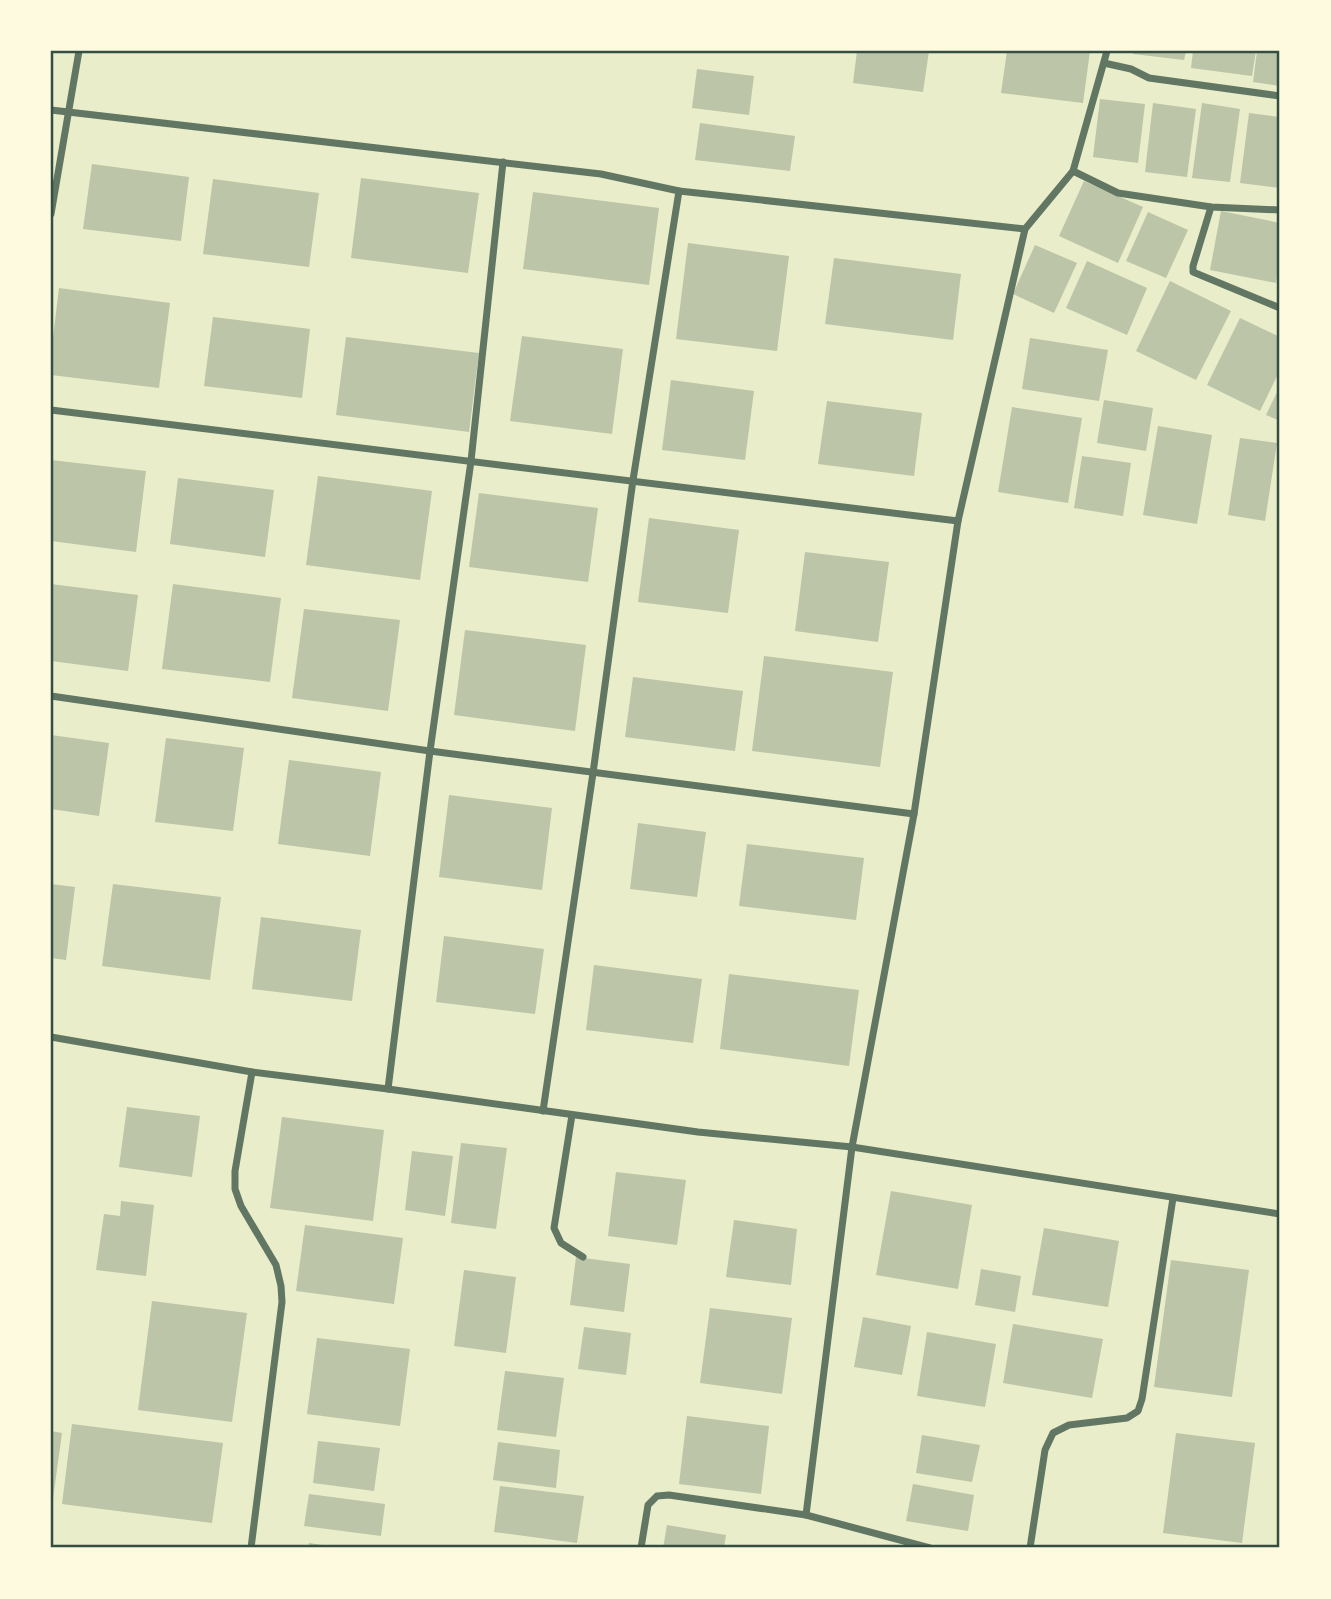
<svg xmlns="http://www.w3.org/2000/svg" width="1331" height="1599" viewBox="0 0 1331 1599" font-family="Barlow,sans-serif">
<rect width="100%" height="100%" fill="#e9edc9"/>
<g fill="#bcc5a7">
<polygon points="857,51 929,51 923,92 853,83"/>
<polygon points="1007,51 1090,51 1083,103 1001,93"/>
<polygon points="1133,51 1186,51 1184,60 1133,54"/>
<polygon points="1193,51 1256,51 1252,76 1191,68"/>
<polygon points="1257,51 1280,51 1280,86 1253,82"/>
<polygon points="697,69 754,76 749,115 692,108"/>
<polygon points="1100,99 1145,104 1138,163 1093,157"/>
<polygon points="1153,103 1196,109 1187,177 1145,172"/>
<polygon points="1202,103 1240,109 1230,182 1192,178"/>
<polygon points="1249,113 1280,117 1280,188 1240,183"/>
<polygon points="700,123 795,136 790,171 695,160"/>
<polygon points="92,164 189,177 181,241 83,229"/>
<polygon points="361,178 479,193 468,273 351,258"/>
<polygon points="213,179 319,193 309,267 203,254"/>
<polygon points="1084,181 1143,207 1118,263 1059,236"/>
<polygon points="533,192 659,208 649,285 523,269"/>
<polygon points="1221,211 1280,223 1280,260 1276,283 1210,270"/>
<polygon points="1148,212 1188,230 1166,278 1126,261"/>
<polygon points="688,243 789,256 777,351 676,339"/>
<polygon points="1035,245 1077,263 1054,313 1013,294"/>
<polygon points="834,258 961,274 953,340 825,324"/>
<polygon points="1087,261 1147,288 1127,335 1066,308"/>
<polygon points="1170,281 1231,311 1196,380 1136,351"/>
<polygon points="59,288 170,303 159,388 51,375 51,354"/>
<polygon points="213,317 310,329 302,398 204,386"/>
<polygon points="1240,318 1280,337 1280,370 1260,411 1207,385"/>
<polygon points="522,336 623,349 612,434 510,421"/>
<polygon points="346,337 479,353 469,432 336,415"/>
<polygon points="1030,338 1108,350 1099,401 1022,389"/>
<polygon points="671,380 754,391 745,460 662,450"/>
<polygon points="1280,386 1280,421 1266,415"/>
<polygon points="1104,400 1153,408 1146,451 1097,443"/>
<polygon points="827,401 922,413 914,476 818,464"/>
<polygon points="1012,407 1082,418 1068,503 998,492"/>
<polygon points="1158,426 1212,435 1197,524 1143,515"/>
<polygon points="1240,438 1277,443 1265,521 1228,515"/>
<polygon points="1082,456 1131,463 1123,516 1074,508"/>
<polygon points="51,460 146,471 136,552 51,541"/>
<polygon points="318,476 432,491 420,580 306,565"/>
<polygon points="178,478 274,490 265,557 170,544"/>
<polygon points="479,493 598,508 588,582 469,567"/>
<polygon points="649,518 739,530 728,613 638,602"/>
<polygon points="805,552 889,562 878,642 795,631"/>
<polygon points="51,584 138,595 128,671 51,661"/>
<polygon points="173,584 281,598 270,682 162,669"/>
<polygon points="304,609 400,620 388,711 292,698"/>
<polygon points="465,630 586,645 575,731 454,715"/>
<polygon points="764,656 893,672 880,767 752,751"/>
<polygon points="633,677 743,691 735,751 625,737"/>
<polygon points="51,735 109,743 99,816 51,809"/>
<polygon points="166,738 244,748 233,831 155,822"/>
<polygon points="289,760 381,772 370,856 278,844"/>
<polygon points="449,795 552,808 542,890 439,877"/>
<polygon points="638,823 706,832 697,897 630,889"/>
<polygon points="747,844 864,858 856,920 739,906"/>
<polygon points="51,884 75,887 66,960 51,958"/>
<polygon points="113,884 221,897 210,980 102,966"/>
<polygon points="261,917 361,930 352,1001 252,989"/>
<polygon points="444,936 544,949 535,1014 436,1002"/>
<polygon points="594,965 702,979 693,1043 586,1030"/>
<polygon points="729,974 859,990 849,1066 720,1049"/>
<polygon points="127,1107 200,1116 192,1177 119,1167"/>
<polygon points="282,1117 384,1130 373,1221 270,1208"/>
<polygon points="461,1143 507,1148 496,1229 451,1223"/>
<polygon points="412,1151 453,1156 445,1216 405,1210"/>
<polygon points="616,1172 686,1180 677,1245 608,1236"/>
<polygon points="891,1191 972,1205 958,1289 876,1275"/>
<polygon points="121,1201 154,1205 146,1276 96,1270 104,1214 120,1216"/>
<polygon points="734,1220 797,1229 791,1285 726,1277"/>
<polygon points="305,1225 403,1238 394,1304 296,1291"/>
<polygon points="1044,1228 1119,1241 1108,1307 1032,1295"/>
<polygon points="576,1257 630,1264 624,1312 570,1305"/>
<polygon points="1171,1260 1249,1270 1232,1397 1154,1387"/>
<polygon points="981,1269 1021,1276 1015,1312 975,1305"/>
<polygon points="464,1270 516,1277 506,1353 454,1346"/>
<polygon points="152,1301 247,1313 232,1422 138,1410"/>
<polygon points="710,1308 792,1318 782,1394 700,1383"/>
<polygon points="863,1317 911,1326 902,1375 854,1367"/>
<polygon points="1013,1324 1103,1339 1092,1398 1003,1383"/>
<polygon points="584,1327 631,1333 626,1375 578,1369"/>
<polygon points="927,1332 996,1344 985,1407 917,1396"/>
<polygon points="317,1338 410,1349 400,1426 307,1414"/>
<polygon points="505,1371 564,1378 556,1437 497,1430"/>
<polygon points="687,1416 769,1426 761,1494 679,1484"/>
<polygon points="72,1424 223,1443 212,1523 62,1504"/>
<polygon points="51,1431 62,1433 52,1506 51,1506"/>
<polygon points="1176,1433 1255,1443 1242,1543 1163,1533"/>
<polygon points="922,1435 980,1445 972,1482 916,1473"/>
<polygon points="318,1441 380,1448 374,1491 313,1483"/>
<polygon points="498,1442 560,1450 556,1488 493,1480"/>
<polygon points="913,1484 974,1495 968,1531 906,1521"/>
<polygon points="500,1486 584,1496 577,1543 494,1532"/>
<polygon points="309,1494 385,1504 381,1536 304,1526"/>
<polygon points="667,1525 726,1535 724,1548 663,1548"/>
<polygon points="309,1543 336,1547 336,1548 308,1548"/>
</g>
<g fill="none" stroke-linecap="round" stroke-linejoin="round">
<g stroke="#617663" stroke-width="7">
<polyline points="1104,63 1131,69 1149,78 1280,96"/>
<polyline points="51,110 601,174 679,191 1025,229"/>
<polyline points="1073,171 1118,193 1211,207 1280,210"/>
<polyline points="1211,207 1193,266 1193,272 1280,308"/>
<polyline points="51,214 79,51"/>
<polyline points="51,410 958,521"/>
<polyline points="51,696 430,751 914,814"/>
<polyline points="51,1037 252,1072 388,1089 698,1132 852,1147 1280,1214"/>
<polyline points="388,1089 430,751 471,461 503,162"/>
<polyline points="543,1111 593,773 633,480 679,191"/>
<polyline points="572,1115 554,1228 561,1243 583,1257"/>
<polyline points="806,1515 852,1147 914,814 958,521 1025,229 1073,171 1107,51"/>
<polyline points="251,1548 282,1302 281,1286 276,1265 241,1206 235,1189 235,1171 252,1072"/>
<polyline points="641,1548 648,1505 657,1496 669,1495 806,1515 930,1548"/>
<polyline points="1030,1548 1045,1450 1053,1433 1069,1425 1127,1418 1138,1411 1142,1399 1173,1198"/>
</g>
</g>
<rect width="1331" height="1599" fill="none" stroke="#fefae0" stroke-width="105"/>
<rect x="52" y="52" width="1226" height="1494" fill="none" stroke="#344e41" stroke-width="2.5"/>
</svg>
